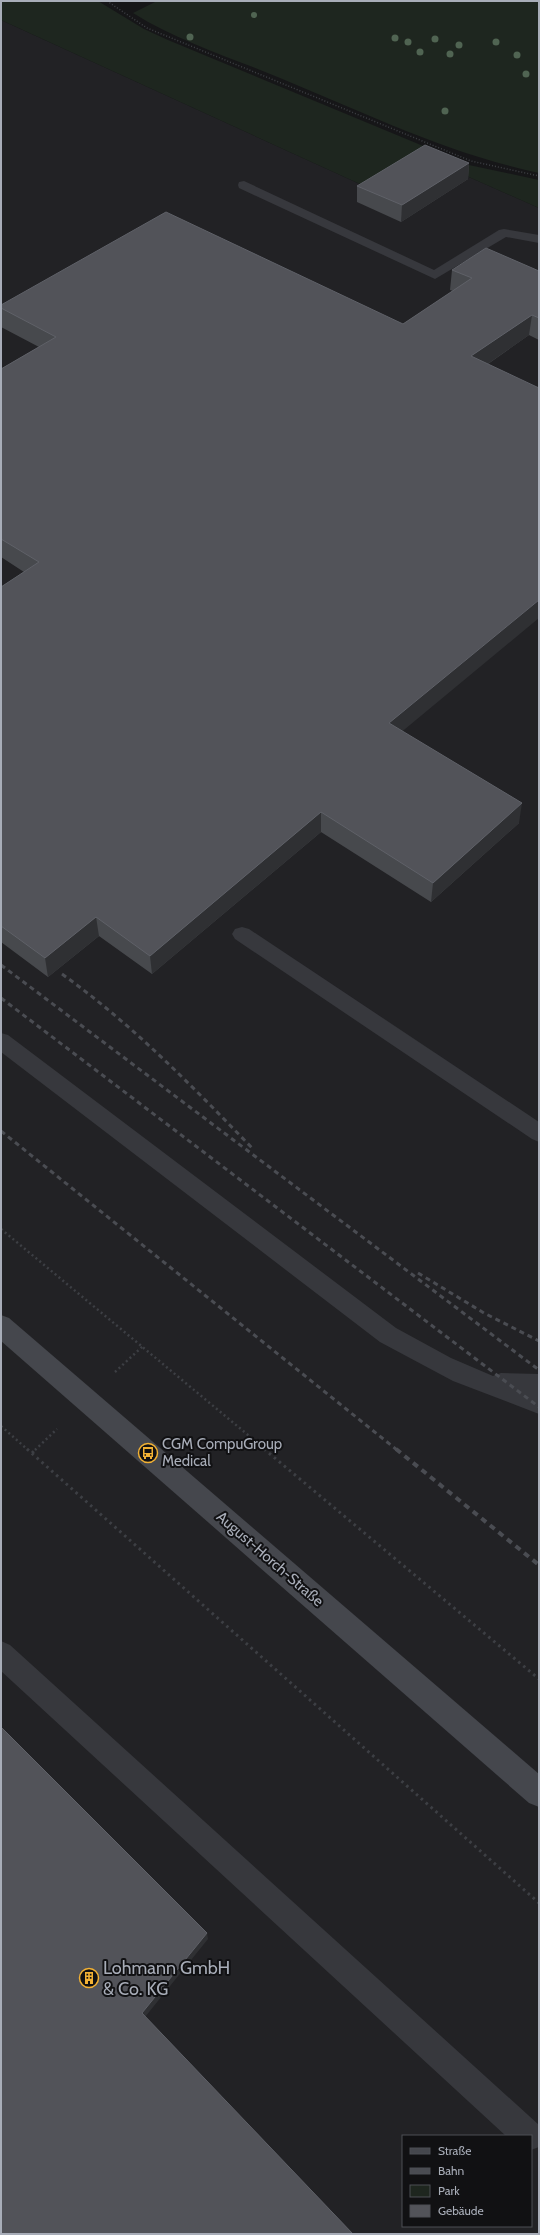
<svg xmlns="http://www.w3.org/2000/svg" width="540" height="2235" viewBox="0 0 540 2235" font-family="Cabin,sans-serif">
<rect width="100%" height="100%" fill="#161618"/>
<path fill="#222225" fill-rule="evenodd" d="M 1,20 L 362,185 L 417,154 L 539,208 L 539,2234 L 1,2234 ZM 403,2136 L 531,2136 L 531,2226 L 403,2226 Z"/>
<g fill="#1e261f">
<polygon points="1,1 98,1 144,29 168,40 469,165 539,180 539,208 417,154 362,185 1,20"/>
<path d="M 157,1 L 539,1 L 539,173 C 449,154 365,113 280,78 C 230,57 179,42 133,13 Z"/>
</g>
<g fill="none" stroke-linecap="round" stroke-linejoin="round">
<polyline stroke="#3d3f44" stroke-width="1.5" stroke-dasharray="1 2" stroke-linecap="butt" points="107,1 147,28 471,161 539,176"/>
<g stroke="#3d3f44" stroke-width="2.5" stroke-dasharray="2 3" stroke-linecap="butt">
<polyline points="1,1229 266,1450"/>
<polyline points="115,1372 143,1346"/>
<polyline points="1,1426 28,1450"/>
<polyline points="35,1450 57,1429"/>
</g>
<g stroke="#3d3f44" stroke-width="3" stroke-dasharray="2.5 4" stroke-linecap="butt">
<polyline points="27,1449 539,1903"/>
<polyline points="264,1449 539,1679"/>
<polyline points="32,1453 36,1449"/>
</g>
<g fill="#37383d" fill-rule="evenodd">
<polygon points="244,181 434,270 499,230 504,229 539,235 539,243 506,237 435,279 239,188 238,185 239,182"/>
<polygon points="242,927 249,929 539,1122 539,1142 532,1139 235,939 232,934 235,929"/>
<polygon points="1,1033 8,1035 396,1328 451,1358 493,1376 501,1373 539,1374 539,1414 453,1381 380,1342 1,1052"/>
<polygon points="1,1641 10,1645 539,2125 539,2147 531,2150 531,2136 506,2136 1,1671"/>
</g>
<polygon fill="#45474d" fill-rule="evenodd" points="1,1315 9,1318 539,1774 539,1807 529,1803 1,1341"/>
<g stroke="#4a4c52" stroke-width="3" stroke-dasharray="5 4" stroke-linecap="butt">
<polyline points="1,965 539,1370"/>
<path d="M 62,974 C 133,1025 193,1087 254,1150"/>
<polyline points="1,998 539,1407"/>
<polyline points="1,1131 397,1450"/>
<polyline points="418,1273 484,1313 539,1341"/>
</g>
<polyline stroke="#4a4c52" stroke-width="4" stroke-dasharray="6 5" stroke-linecap="butt" points="396,1449 539,1565"/>
</g>
<g fill="#506452">
<circle cx="254" cy="15" r="3"/>
<circle cx="190" cy="37" r="3.5"/>
<circle cx="395" cy="38" r="3.5"/>
<circle cx="435" cy="39" r="3.5"/>
<circle cx="408" cy="42" r="3.5"/>
<circle cx="496" cy="42" r="3.5"/>
<circle cx="459" cy="45" r="3.5"/>
<circle cx="420" cy="52" r="3.5"/>
<circle cx="450" cy="54" r="3.5"/>
<circle cx="517" cy="55" r="3.5"/>
<circle cx="526" cy="74" r="3.5"/>
<circle cx="445" cy="111" r="3.5"/>
</g>
<g fill="#47494d">
<polygon points="469,163 468,179 401,222 357,202 357,186"/>
<polygon points="452,270 539,271 539,340 529,335 488,364 402,731 519,823 431,902 321,832 152,974 99,936 48,977 1,942 1,587 24,572 1,557 1,369 39,347 1,327 1,305 403,324 453,291 450,290"/>
</g>
<g fill="#2f3033">
<polygon points="469,163 468,179 401,222 402,205"/>
<polygon points="532,315 529,335 469,377 471,356"/>
<polygon points="539,600 539,618 387,744 389,723"/>
<polygon points="522,803 519,823 431,902 433,883"/>
<polygon points="321,812 321,832 152,974 150,956"/>
<polygon points="96,917 99,936 48,977 45,958"/>
<polygon points="207,1933 208,1939 145,2017 142,2013"/>
</g>
<g fill="#525359" stroke="#5f6168">
<polygon points="425,145 469,163 402,205 357,186"/>
<polygon points="166,212 403,324 472,278 452,270 486,248 539,271 539,318 532,315 471,356 539,388 539,600 389,723 522,803 433,883 321,812 150,956 96,917 45,958 1,926 1,587 39,562 1,539 1,369 56,337 1,308 1,305"/>
<polygon points="1,1727 207,1933 142,2013 353,2234 1,2234"/>
</g>
<defs>
<g id="bus-ring" transform="scale(1)"><circle r="9.5" fill="#111113" stroke="#f2b134" stroke-width="1.5"/><path d="M-5-6H5V4H4V6H2V4H-2V6H-4V4H-5ZM-3.5-4V0h7V-4ZM-3.5 1.2v1.5H-2V1.2ZM2 1.2v1.5H3.5V1.2Z" fill="#f2b134"/></g>
<g id="building-ring" transform="scale(1)"><circle r="9.5" fill="#111113" stroke="#f2b134" stroke-width="1.5"/><path d="M-4-6H4V6H1V3H-1V6H-4ZM-2.5-4.3h1.7v1.8h-1.7ZM.8-4.3h1.7v1.8H.8ZM-2.5-1h1.7V.8h-1.7ZM.8-1h1.7V.8H.8Z" fill="#f2b134"/></g>
</defs>
<g fill-rule="evenodd">
<use href="#bus-ring" x="148" y="1453"/>
<use href="#building-ring" x="89" y="1978"/>
</g>
<g text-anchor="middle" stroke-width="4" stroke-linejoin="round" paint-order="stroke">
<g font-size="15" fill="#a8adb8" stroke="#111113" text-anchor="start">
<text x="162" y="1449">CGM CompuGroup<tspan x="162" dy="17">Medical</tspan></text>
</g>
<g font-size="15" fill="#a8adb8" stroke="#111113">
<text transform="translate(270 1559) rotate(41)" y="5">August-Horch-Straße</text>
</g>
<g font-size="18" fill="#a8adb8" stroke="#111113" text-anchor="start">
<text x="103" y="1974">Lohmann GmbH<tspan x="103" dy="21">&amp; Co. KG</tspan></text>
</g>
</g>
<rect width="540" height="2235" fill="none" stroke="#a8adb8" stroke-width="4"/>
<rect x="402" y="2135" width="130" height="92" fill="#111113" stroke="#4d4f55"/>
<rect x="410" y="2148" width="20" height="6" fill="#45474d" stroke="#4d4f55"/>
<text x="438" y="2155" font-size="12" fill="#a8adb8">Straße</text>
<rect x="410" y="2168" width="20" height="6" fill="#4a4c52" stroke="#4d4f55"/>
<text x="438" y="2175" font-size="12" fill="#a8adb8">Bahn</text>
<rect x="410" y="2185" width="20" height="12" fill="#1e261f" stroke="#4d4f55"/>
<text x="438" y="2195" font-size="12" fill="#a8adb8">Park</text>
<rect x="410" y="2205" width="20" height="12" fill="#525359" stroke="#4d4f55"/>
<text x="438" y="2215" font-size="12" fill="#a8adb8">Gebäude</text>
</svg>
